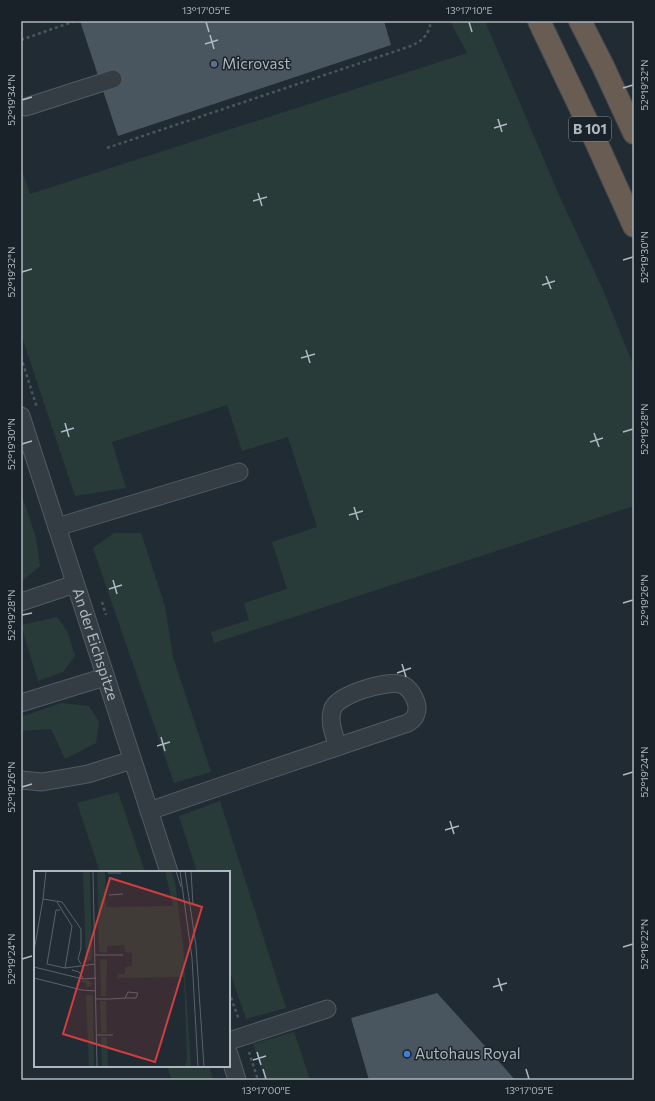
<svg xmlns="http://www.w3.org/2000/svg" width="655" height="1101" viewBox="0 0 655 1101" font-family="Commissioner,sans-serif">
<rect width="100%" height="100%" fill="#212b33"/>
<g fill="#293b38">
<polygon points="450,21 485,21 559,195 603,290 634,367 634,506 214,643 211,632 249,620 244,603 287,589 272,542 317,527 288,437 242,451 227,405 112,442 126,488 75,496 21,334 21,168 30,194 467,53"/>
<polygon points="21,493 36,538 40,566 21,582"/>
<polygon points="114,533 141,533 165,606 173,657 211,772 174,783 93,548"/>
<polygon points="57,617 67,631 75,656 63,672 38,681 21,625"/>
<polygon points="61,703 89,706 99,722 96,743 65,759 51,729 21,731 21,717"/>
<polygon points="118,792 145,872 100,872 77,803"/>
<polygon points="220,801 286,1008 246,1019 229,969 229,872 197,872 179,816"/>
<polygon points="294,1032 310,1080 265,1080 253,1044"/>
<polygon points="167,1066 209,1066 213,1080 172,1080"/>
</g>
<g fill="#49565f">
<polygon points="80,21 384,21 391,45 118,136"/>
<polygon points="437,993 503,1066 515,1080 369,1080 351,1018"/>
</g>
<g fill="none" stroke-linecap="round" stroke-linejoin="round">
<g stroke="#515b62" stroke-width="19">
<g id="minor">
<polyline points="26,107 113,79"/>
<path id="s1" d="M 21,416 L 169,872"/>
<polyline points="57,527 239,472"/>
<polyline points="21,602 75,584"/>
<polyline points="21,703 105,677"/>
<polyline points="21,780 42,782 88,774 132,760"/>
<path d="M 149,811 C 235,781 322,752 408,723 C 412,720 415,718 416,714 C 420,704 411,689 403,685 C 389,679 339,694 333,708 C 328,721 334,734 338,747"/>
<polyline points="229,1041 327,1009"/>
<polyline points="229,1054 237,1080"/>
</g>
</g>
<g stroke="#3e484e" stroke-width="24">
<g id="highway">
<polyline points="539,21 589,126 634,226"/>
<polyline points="580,21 603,66 634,133"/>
</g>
</g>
<g stroke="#465858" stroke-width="2.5" stroke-dasharray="3 3" stroke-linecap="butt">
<polyline points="21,40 75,21"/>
<path d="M 107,148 L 408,47 C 421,42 429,36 431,21"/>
<polyline points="21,357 37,408"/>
<polyline points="102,602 106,615"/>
<polyline points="229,992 239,1020"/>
<polyline points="249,1052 258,1080"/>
</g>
<use href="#minor" stroke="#343d44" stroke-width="17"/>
<use href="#highway" stroke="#695c52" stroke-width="22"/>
</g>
<path fill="none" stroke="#aeb8c1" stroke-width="1.5" d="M 206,22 L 209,32M 469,22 L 472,32M 210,35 L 214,49M 205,44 L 218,40M 623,88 L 633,85M 22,100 L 32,97M 498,119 L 502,132M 494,128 L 507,124M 258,193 L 262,206M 253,201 L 267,197M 623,260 L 633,257M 22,272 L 32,269M 546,276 L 551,289M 542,285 L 555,281M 306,350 L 310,363M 301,358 L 315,354M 65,423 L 69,437M 61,432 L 74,428M 623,432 L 633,429M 594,433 L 599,447M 590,442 L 603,438M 22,444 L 32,441M 354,507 L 358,520M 349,515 L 363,511M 113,580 L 117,594M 109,589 L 122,585M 623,603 L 633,600M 22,615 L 32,613M 402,664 L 406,677M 397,673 L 411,668M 161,737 L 165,751M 157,746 L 170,742M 623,775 L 633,772M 22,787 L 32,784M 450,821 L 454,834M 445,830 L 459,826M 623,947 L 633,944M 22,959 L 32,956M 498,978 L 502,991M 493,987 L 507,983M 257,1052 L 261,1065M 253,1060 L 266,1056M 263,1069 L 266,1079M 526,1069 L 529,1079"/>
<circle fill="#5c6f8a" stroke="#192228" stroke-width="1.5" cx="214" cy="64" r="4"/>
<circle fill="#3f7fe0" stroke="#192228" stroke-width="1.5" cx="407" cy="1054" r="4"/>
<g text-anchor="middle" stroke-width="3" stroke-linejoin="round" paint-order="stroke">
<rect fill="#192228" stroke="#818b93" stroke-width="1" x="569" y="117" width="42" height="24" rx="3"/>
<g font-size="14" font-weight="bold" fill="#aeb8c1">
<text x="590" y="134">B 101</text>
</g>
<g font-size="15" fill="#aeb8c1" stroke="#192228" text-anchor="start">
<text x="222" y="69">Microvast</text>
<text x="415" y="1059">Autohaus Royal</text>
</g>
<g font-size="15" fill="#aeb8c1" stroke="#192228">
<text dy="5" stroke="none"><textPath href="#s1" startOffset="240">An der Eichspitze</textPath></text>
</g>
</g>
<g transform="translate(34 871)">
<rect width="196" height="196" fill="#212b33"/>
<path d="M 49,0 L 56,0 L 56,4 L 58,85 L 57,89 L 52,91 ZM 63,0 L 71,0 L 72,36 L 139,35 L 131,0 L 137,0 L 141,11 L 149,74 L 157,196 L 151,196 L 153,187 L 150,106 L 79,107 L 84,106 L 84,103 L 91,103 L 91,96 L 98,95 L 98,82 L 91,81 L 90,74 L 73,75 L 73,82 L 65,81 ZM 69,88 L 73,89 L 72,125 L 67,125 L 66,89 ZM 0,100 L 45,110 L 54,109 L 59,113 L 53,117 L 52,112 ZM 52,124 L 59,124 L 60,196 L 55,196 ZM 66,130 L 72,130 L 73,162 L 67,162 ZM 67,166 L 73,166 L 74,196 L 68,196 Z" fill="#293b38"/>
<path fill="none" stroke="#59636c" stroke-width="1" d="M 59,0 L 63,196M 142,0 L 147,16M 146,0 L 158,87 L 164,196M 151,0 L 162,75 L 170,196M 157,0 L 159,34M 74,2 L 87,2M 75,24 L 89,23M 9,28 L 12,0M 23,31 L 38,55 L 31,97 L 13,93 L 22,39 L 26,39M 0,80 L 9,28 L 28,31 L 47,58 L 47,77 L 44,88 L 47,93M 61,84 L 89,84M 0,96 L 49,108 L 62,107M 31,97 L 61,93M 38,99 L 45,101 L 49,107M 0,107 L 48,119 L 62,120M 62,128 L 77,128 L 91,127 L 102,127 L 104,122 L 94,121 L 91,127M 63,164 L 79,164"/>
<path fill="#d03e3f" fill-opacity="0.15" stroke="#d03e3f" stroke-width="2" d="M 76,7 L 168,36 L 121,191 L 29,163 Z"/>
<rect width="196" height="196" fill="none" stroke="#aeb8c1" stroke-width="2"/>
</g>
<rect width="655" height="1101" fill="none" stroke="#192228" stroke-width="44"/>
<rect x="22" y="22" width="611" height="1057" fill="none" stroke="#aeb8c1" stroke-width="1.5"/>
<g font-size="10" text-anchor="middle" fill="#aeb8c1">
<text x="206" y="14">13°17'05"E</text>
<text x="469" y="14">13°17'10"E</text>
<text transform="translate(644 85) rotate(-90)" y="4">52°19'32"N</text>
<text transform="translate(11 100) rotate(-90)" y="4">52°19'34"N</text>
<text transform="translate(644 257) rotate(-90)" y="4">52°19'30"N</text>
<text transform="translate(11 272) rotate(-90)" y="4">52°19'32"N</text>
<text transform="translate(644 429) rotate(-90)" y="4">52°19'28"N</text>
<text transform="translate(11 444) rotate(-90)" y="4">52°19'30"N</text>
<text transform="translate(644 600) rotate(-90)" y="4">52°19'26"N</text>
<text transform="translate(11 615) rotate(-90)" y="4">52°19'28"N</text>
<text transform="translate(644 772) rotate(-90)" y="4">52°19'24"N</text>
<text transform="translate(11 787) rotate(-90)" y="4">52°19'26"N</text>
<text transform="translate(644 944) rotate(-90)" y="4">52°19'22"N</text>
<text transform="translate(11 959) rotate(-90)" y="4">52°19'24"N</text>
<text x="266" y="1094">13°17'00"E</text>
<text x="529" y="1094">13°17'05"E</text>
</g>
</svg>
